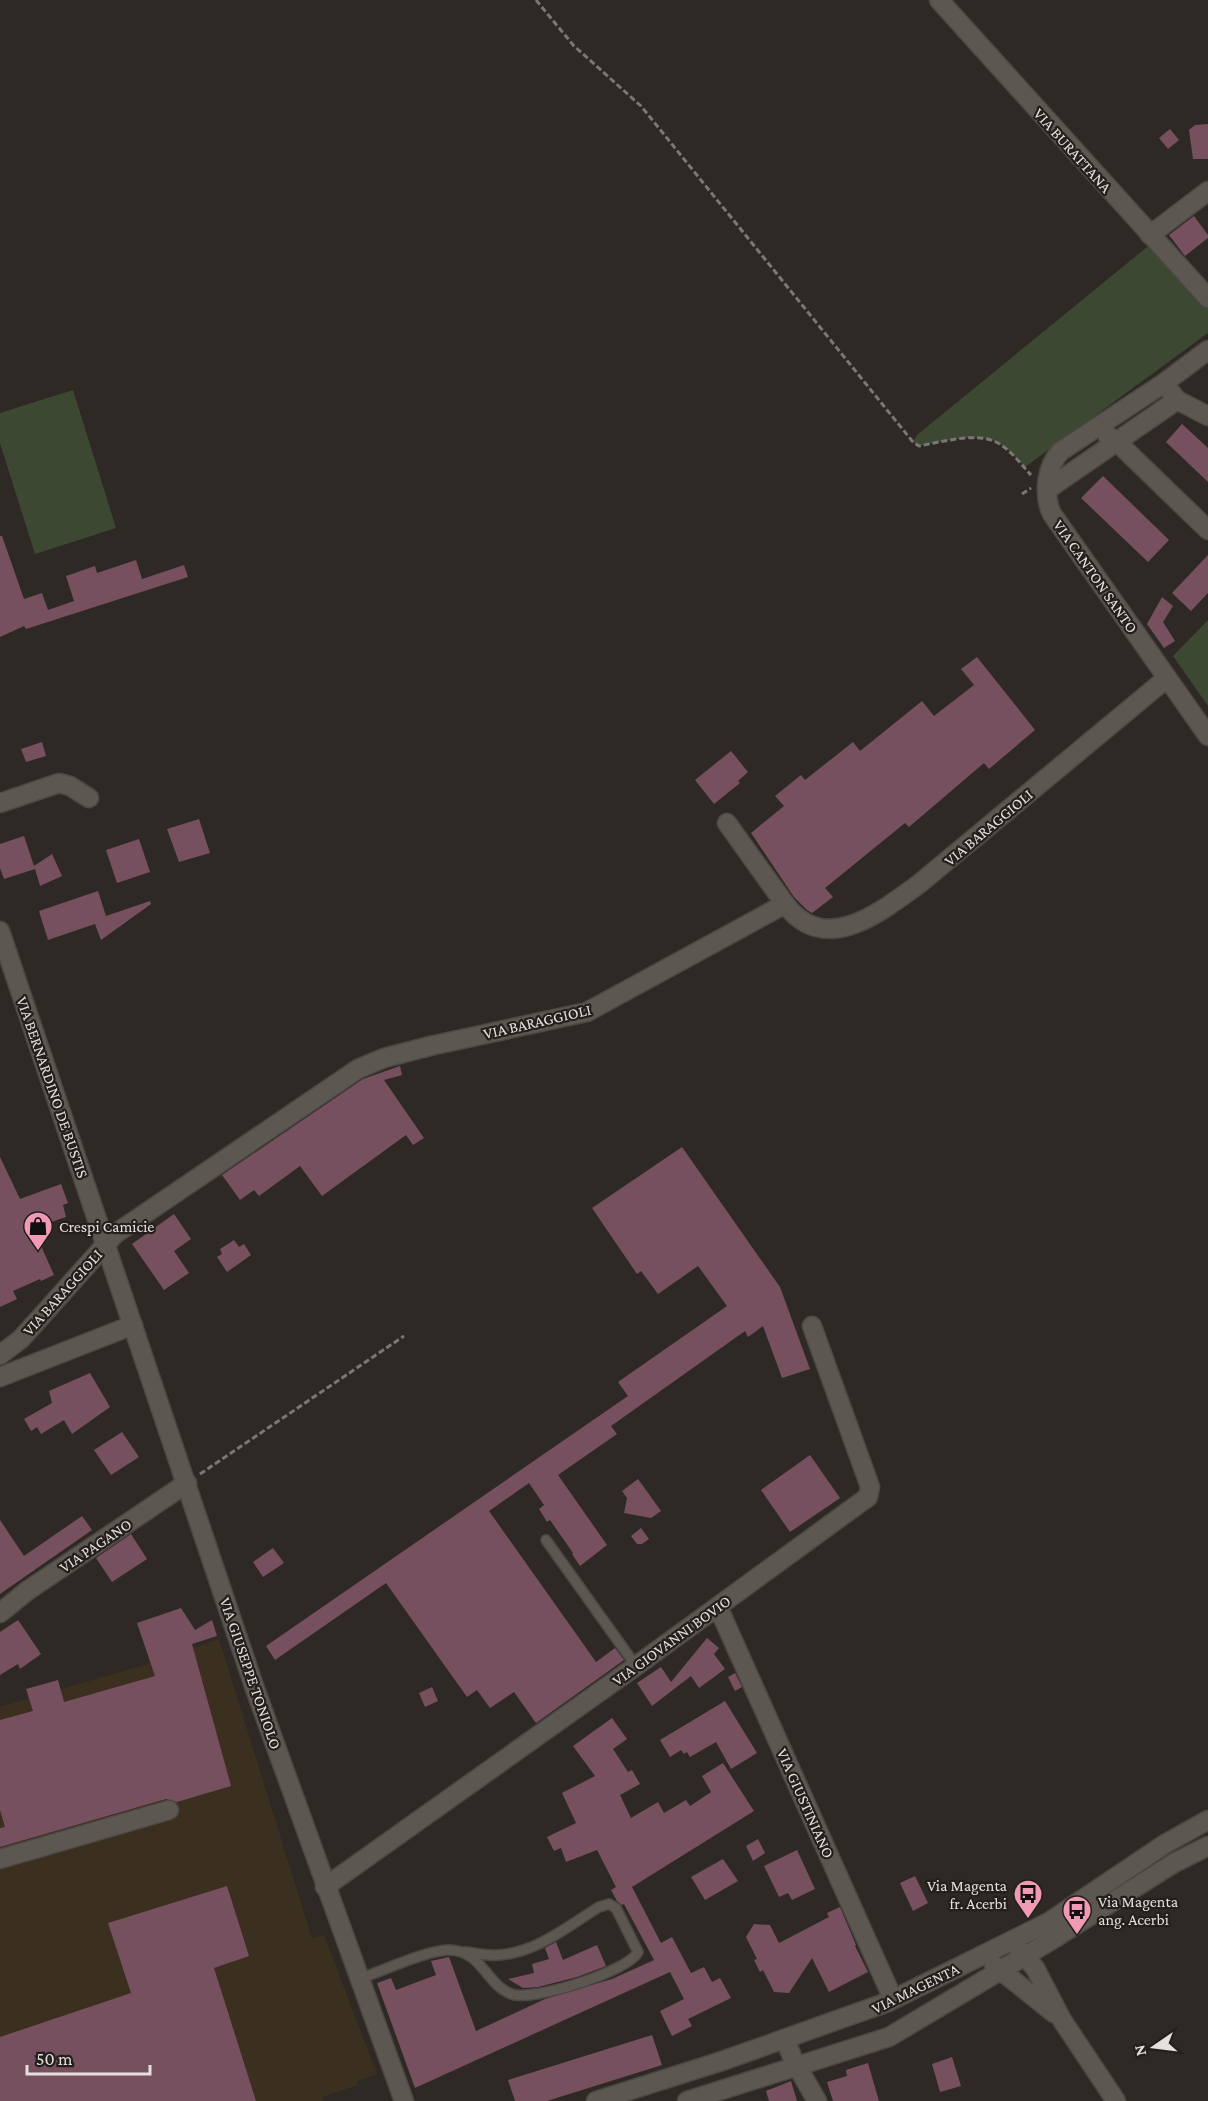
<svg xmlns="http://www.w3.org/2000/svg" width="1208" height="2101" viewBox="0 0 1208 2101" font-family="'Crimson Pro',serif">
<rect width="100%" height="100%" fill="#2e2924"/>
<polygon fill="#3b2f20" points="219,1639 312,1938 324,1935 377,2074 357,2081 358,2085 322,2097 323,2101 0,2101 0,1868 177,1813 174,1803 0,1849 0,1707 147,1664"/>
<g fill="#3d4833">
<path d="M 1152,243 L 1208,306 L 1208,333 L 1025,467 C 1016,458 1008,448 996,442 C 976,432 941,442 919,446 L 913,442 L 917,435 Z"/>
<polygon points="73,390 116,528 35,554 0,443 0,413"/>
<polygon points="1208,620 1208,706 1173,656"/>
</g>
<g fill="#77505f">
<polygon points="1208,124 1208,159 1193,159 1189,130 1195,125"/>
<polygon points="1170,129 1179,140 1168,149 1159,138"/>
<polygon points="1194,216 1208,235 1208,238 1185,256 1169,235"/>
<polygon points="1182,424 1208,448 1208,482 1166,442"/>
<polygon points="1103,476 1169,540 1148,562 1081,498"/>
<polygon points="0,536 2,536 24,599 42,593 48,610 74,601 66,576 95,566 97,573 136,560 142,579 184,565 188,577 26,629 24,626 0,637"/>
<polygon points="1208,555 1208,593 1191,611 1172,593"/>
<polygon points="1162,597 1173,606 1163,622 1175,641 1164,648 1147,624"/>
<polygon points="977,657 1035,730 989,769 984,763 909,827 905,823 825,888 833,897 812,913 807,910 794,897 751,833 784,806 775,796 801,775 805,780 853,742 860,751 922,701 934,716 974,685 961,669"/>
<polygon points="42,742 46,756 26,762 21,749"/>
<polygon points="731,751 748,772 738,781 740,783 714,804 695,780"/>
<polygon points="199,819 210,853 179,862 167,829"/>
<polygon points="24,836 34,866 52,854 62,876 40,886 35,869 4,879 0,868 0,844"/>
<polygon points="139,839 150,872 117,883 106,850"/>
<polygon points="98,891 106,916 150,901 151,904 101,940 95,924 48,940 39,911"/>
<polygon points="400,1066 402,1075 384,1080 424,1138 413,1145 406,1135 322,1196 300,1166 259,1196 254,1190 240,1200 222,1175 363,1079"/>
<polygon points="682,1147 780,1287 810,1369 782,1378 763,1326 748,1337 745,1331 611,1426 617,1434 558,1475 607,1545 580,1566 572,1554 573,1553 550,1520 547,1522 539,1509 544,1505 529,1483 489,1511 596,1662 615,1648 624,1660 536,1723 514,1692 490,1708 477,1690 467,1697 386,1583 275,1660 266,1646 628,1396 618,1382 727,1306 698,1266 658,1294 641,1271 637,1274 592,1208"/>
<polygon points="0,1157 20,1199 61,1184 68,1203 63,1205 66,1217 33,1228 54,1275 41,1281 40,1279 13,1291 17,1299 0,1307"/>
<polygon points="174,1214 191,1239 174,1251 189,1273 164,1290 132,1244"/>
<polygon points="234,1240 239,1247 244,1244 251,1255 227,1272 217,1257 222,1254 220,1249"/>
<polygon points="90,1373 110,1407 72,1434 64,1420 41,1434 37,1427 31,1431 24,1419 52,1403 49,1391"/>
<polygon points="122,1432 139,1457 111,1475 94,1450"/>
<polygon points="810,1455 840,1498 790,1532 761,1490"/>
<polygon points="638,1479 661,1511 651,1518 624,1513 627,1498 622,1491"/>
<polygon points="82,1516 92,1530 0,1594 0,1520 24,1556"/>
<polygon points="641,1528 649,1539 642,1544 637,1544 631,1536"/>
<polygon points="131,1534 147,1559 112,1582 96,1558"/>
<polygon points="273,1548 284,1563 263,1577 253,1562"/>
<polygon points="181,1608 195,1630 212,1620 217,1636 192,1644 231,1786 177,1802 166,1799 0,1847 0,1828 5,1827 0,1810 0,1720 33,1711 26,1689 58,1680 64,1702 155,1676 137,1623"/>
<polygon points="18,1620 41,1654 20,1669 18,1664 0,1675 0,1632"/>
<polygon points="707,1638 719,1648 714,1654 725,1669 699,1688 691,1676 652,1706 637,1683 661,1667 671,1682"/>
<polygon points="735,1673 742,1687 735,1691 728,1677"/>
<polygon points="432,1687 438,1701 425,1707 419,1693"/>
<polygon points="725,1701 757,1753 731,1769 716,1742 690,1757 687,1752 684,1754 681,1750 670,1757 660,1740"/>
<polygon points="612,1718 627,1739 613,1749 628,1772 632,1770 640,1784 620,1795 631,1818 658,1802 664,1813 686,1800 690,1806 711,1792 702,1776 723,1763 754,1811 632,1887 661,1943 672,1937 691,1973 704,1967 712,1982 720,1978 731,1998 688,2019 692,2026 672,2036 660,2011 684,1999 670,1972 415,2088 377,1983 391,1978 396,1990 436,1975 431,1961 449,1957 476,2031 545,1999 612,1979 654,1960 624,1904 622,1905 617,1901 611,1890 616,1887 597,1850 566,1862 561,1848 554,1851 547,1837 576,1823 562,1793 595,1776 573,1746"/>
<polygon points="758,1839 765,1853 753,1861 746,1846"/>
<polygon points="797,1850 815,1889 792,1900 788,1893 779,1897 764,1866"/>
<polygon points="723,1859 738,1881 705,1900 691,1877"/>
<polygon points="915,1876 928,1903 913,1911 900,1883"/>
<polygon points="227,1886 249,1956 214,1968 256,2101 0,2101 0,2037 131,1993 108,1923"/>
<polygon points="840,1907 856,1945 855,1946 868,1972 829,1992 812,1958 789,1993 774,1992 763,1970 760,1972 754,1960 757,1959 746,1937 754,1924 770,1925 779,1943 829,1917 827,1913"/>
<polygon points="556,1942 563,1960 597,1945 606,1966 577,1977 538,1987 523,1988 508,1979 534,1973 532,1964 549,1959 545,1948"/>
<polygon points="652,2035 662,2065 547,2101 515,2101 508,2080"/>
<polygon points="952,2057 961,2086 940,2092 932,2064"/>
<polygon points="868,2063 879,2101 833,2101 827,2082 847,2076 846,2070"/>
<polygon points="791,2081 797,2101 769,2101 766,2091"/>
</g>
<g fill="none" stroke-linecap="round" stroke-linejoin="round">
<g stroke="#4c4743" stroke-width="12">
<g id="lane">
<polyline points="546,1540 636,1666"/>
<path d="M 359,1979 C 380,1972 429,1949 450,1950 C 482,1951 486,1984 511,1994 C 533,2002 629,1971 638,1952 L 616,1908 L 609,1904 L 599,1907 C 568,1926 536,1953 498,1955 C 487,1956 476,1953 465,1952"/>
</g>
</g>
<g stroke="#4c4743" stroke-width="21">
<g id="street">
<polyline points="939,0 1208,298"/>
<polyline points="1150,235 1208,191"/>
<path d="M 1208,350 L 1164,383 L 1061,451 C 1046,466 1043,495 1052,514 L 1208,736"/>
<polyline points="1170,391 1177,400 1208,416"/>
<polyline points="1107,435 1116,441 1208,530"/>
<polyline points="1048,489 1177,400"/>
<polyline points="0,803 59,783 70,786 89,798"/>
<polyline points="727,823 785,904"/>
<polyline points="0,931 254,1686 404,2101"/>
<path d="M 0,1355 L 21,1339 L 115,1234 L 358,1069 L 384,1058 L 430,1046 L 587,1012 L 785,904 C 825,957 879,913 919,884 L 1167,678"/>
<polyline points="0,1377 133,1325"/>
<polyline points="718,1607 893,1999"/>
<polyline points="0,1613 27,1591 187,1483"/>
<polyline points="0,1859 169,1810"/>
<polyline points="325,1887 636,1666 868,1497 870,1487 868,1481 812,1326"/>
<polyline points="1018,1949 1035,1968 1062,2020 1116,2101"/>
<polyline points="994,1965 1054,2013"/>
<polyline points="785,2039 793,2059 817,2101"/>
<polyline points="596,2101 722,2061 888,2002 1049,1922 1165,1844 1208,1820"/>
<polyline points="687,2101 889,2037 1050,1941 1174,1863 1208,1846"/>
</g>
</g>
<g stroke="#7b7773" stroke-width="3" stroke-dasharray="6 3" stroke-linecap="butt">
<path d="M 536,0 L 574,46 L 641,106 L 913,442 L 919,446 C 941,442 976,432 996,442 C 1010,449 1020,463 1031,475"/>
<polyline points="1022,494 1031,488"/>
<polyline points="200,1474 404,1336"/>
</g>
<use href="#lane" stroke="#5d5752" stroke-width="9"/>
<use href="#street" stroke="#5d5752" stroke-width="18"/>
</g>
<defs>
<g id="shop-pin" transform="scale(1.5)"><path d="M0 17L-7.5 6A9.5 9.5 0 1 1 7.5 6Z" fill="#f09ab6" stroke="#241f1b"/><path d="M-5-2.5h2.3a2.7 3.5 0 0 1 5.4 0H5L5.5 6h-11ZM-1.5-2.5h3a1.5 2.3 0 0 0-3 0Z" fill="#111"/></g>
<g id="bus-pin" transform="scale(1.5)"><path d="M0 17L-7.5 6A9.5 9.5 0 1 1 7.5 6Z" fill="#f09ab6" stroke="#241f1b"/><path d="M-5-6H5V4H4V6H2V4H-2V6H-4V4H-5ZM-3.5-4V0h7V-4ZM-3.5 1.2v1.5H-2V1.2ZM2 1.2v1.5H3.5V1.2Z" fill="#111"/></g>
</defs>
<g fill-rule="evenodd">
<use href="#shop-pin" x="38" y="1226"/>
<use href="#bus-pin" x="1028" y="1894"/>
<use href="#bus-pin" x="1077" y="1910"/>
</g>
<g text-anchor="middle" stroke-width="4.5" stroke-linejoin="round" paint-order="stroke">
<g font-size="16" fill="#e4e0dd" stroke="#241f1b">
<text transform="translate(1073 150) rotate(48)" y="6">VIA BURATTANA</text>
<text transform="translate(1096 576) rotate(55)" y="6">VIA CANTON SANTO</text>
<text transform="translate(988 827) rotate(-40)" y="6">VIA BARAGGIOLI</text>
<text transform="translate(537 1021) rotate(-13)" y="6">VIA BARAGGIOLI</text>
<text transform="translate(53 1087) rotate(71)" y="6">VIA BERNARDINO DE BUSTIS</text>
<text transform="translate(62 1292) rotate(-48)" y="6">VIA BARAGGIOLI</text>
<text transform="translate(95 1545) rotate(-34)" y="6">VIA PAGANO</text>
<text transform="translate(671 1640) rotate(-36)" y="6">VIA GIOVANNI BOVIO</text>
<text transform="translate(251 1673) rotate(71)" y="6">VIA GIUSEPPE TONIOLO</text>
<text transform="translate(806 1803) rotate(66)" y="6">VIA GIUSTINIANO</text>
<text transform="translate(915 1988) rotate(-26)" y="6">VIA MAGENTA</text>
</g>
<g font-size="16" fill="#e4e0dd" stroke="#241f1b" text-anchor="start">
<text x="59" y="1232">Crespi Camicie</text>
<text x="1007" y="1891" text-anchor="end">Via Magenta<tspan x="1007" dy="18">fr. Acerbi</tspan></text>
<text x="1098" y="1907">Via Magenta<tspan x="1098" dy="18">ang. Acerbi</tspan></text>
</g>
</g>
<g transform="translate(1154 2047) rotate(256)" stroke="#241f1b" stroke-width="4.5" paint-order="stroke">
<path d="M0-4.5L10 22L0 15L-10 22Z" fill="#e4e0dd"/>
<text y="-9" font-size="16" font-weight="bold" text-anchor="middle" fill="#e4e0dd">N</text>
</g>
<path d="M27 2065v9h123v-9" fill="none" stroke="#e4e0dd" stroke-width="3"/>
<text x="36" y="2065" font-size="18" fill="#e4e0dd" stroke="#241f1b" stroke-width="4.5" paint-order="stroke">50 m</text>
</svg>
